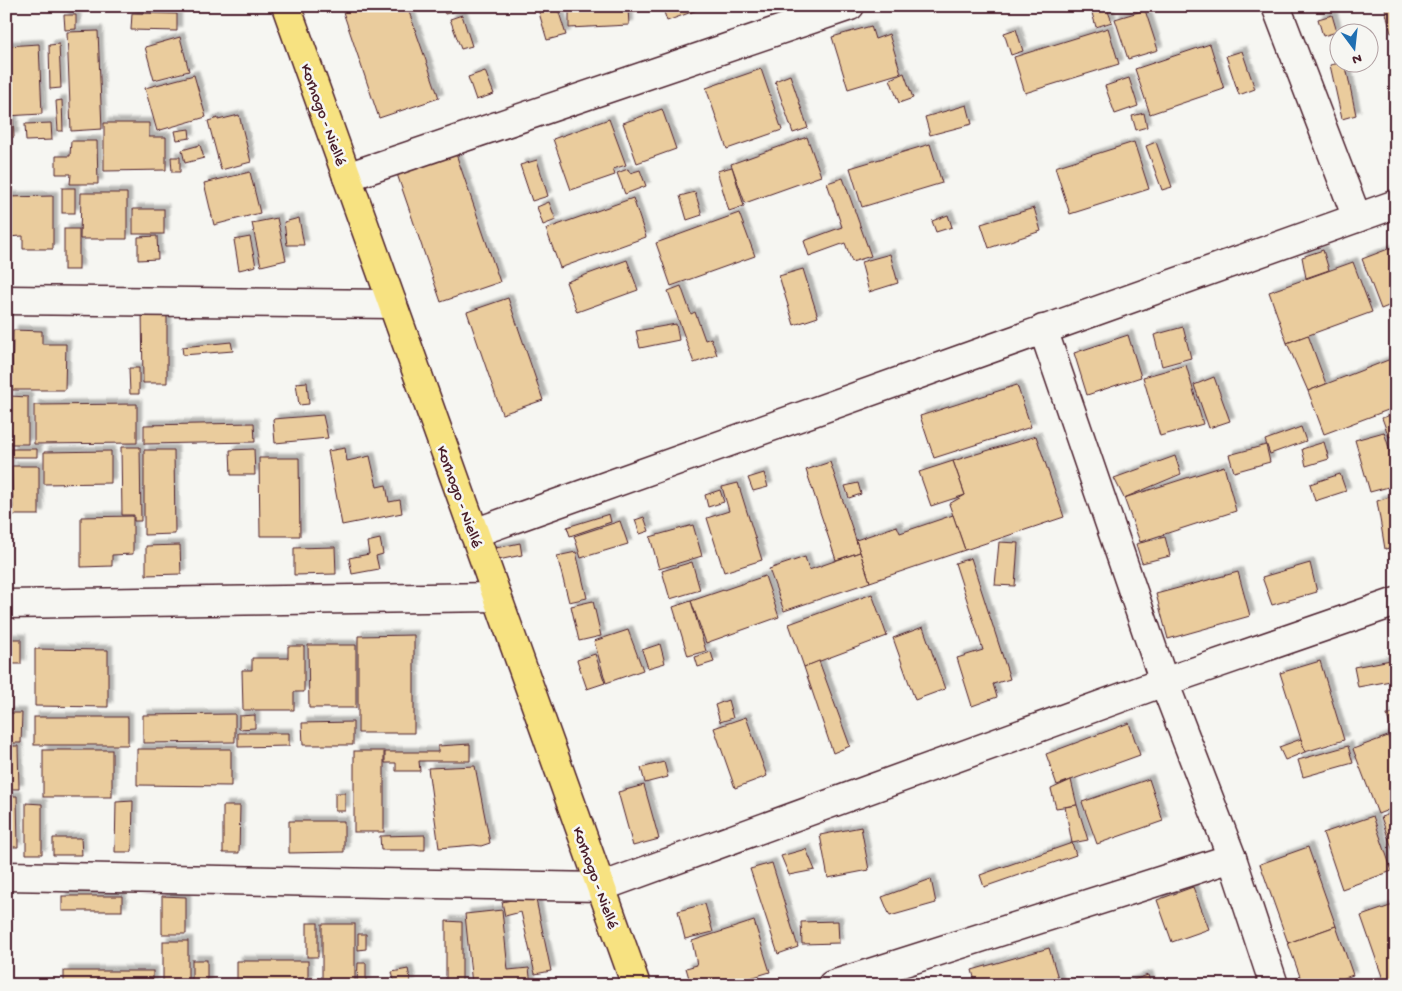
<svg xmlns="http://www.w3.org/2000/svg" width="1402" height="991" viewBox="0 0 1402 991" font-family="'Gochi Hand',sans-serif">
<defs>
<filter id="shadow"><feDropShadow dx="4.5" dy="-4.5" stdDeviation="1" flood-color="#0004"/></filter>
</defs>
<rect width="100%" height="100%" fill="#f6f6f2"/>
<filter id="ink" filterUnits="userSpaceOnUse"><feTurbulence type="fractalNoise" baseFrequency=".02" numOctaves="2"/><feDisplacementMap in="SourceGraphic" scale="10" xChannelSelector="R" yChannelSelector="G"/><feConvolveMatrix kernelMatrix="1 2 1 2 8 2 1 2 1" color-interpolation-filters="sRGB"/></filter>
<g filter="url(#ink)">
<g fill="#eacc9d" stroke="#4a1f2b" filter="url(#shadow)">
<polygon points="341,6 407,6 439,98 379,118"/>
<polygon points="442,6 459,6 460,10 445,14"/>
<polygon points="537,6 557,6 566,35 547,40"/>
<polygon points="662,6 708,6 667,21"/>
<polygon points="1090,6 1106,6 1112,22 1096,27"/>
<polygon points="1396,6 1396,32 1391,33 1385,9"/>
<polygon points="628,8 629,25 569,28 569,11"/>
<polygon points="1145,10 1158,50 1128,59 1115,19"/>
<polygon points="132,13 177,14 177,31 131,30"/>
<polygon points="64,15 76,15 76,29 65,30"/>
<polygon points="462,15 472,46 461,49 450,19"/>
<polygon points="1332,15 1337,32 1323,36 1318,19"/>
<polygon points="871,26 875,39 889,34 901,73 848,89 832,37"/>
<polygon points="1108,28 1119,64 1025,93 1014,57"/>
<polygon points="1016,29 1023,51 1011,55 1004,33"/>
<polygon points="98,31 102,129 71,131 67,32"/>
<polygon points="180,37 189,71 154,80 145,47"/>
<polygon points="39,44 42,114 6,116 6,46"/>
<polygon points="59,44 61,88 50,89 49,45"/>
<polygon points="1210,44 1224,89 1150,114 1135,69"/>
<polygon points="1242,51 1255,89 1239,95 1226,56"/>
<polygon points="1345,62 1356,115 1342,119 1330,65"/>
<polygon points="761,69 782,130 727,149 706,88"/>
<polygon points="485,71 494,94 476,100 468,77"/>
<polygon points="904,73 913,98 899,103 890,79"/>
<polygon points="194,75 206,117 157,131 145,88"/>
<polygon points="790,75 808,128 793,133 775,81"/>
<polygon points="1129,78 1138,106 1115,114 1105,86"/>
<polygon points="62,100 63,131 58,131 56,101"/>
<polygon points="967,105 972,124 930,135 925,117"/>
<polygon points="662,109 676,149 637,163 623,123"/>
<polygon points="1144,113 1147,127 1136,130 1132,116"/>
<polygon points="239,115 251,162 221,170 208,121 218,118 218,120"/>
<polygon points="6,119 13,119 14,137 6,138"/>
<polygon points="609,119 626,165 613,169 615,175 571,190 553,139"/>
<polygon points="51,123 52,140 26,141 25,124"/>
<polygon points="104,123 149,123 149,137 166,137 166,170 104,171"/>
<polygon points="189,129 190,138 177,140 175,131"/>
<polygon points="807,137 821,176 745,203 731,164"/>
<polygon points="71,141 97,141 98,184 70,184 71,174 56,174 56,156 70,156"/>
<polygon points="1134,142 1149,189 1070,214 1055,167"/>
<polygon points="1156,142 1172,187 1162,190 1146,146"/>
<polygon points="930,144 942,183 862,207 850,168"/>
<polygon points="200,145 204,158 185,163 182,150"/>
<polygon points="455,151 500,282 441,302 396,171"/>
<polygon points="171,157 180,157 180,172 172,172"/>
<polygon points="537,160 548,196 532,201 520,165"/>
<polygon points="732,167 744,206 729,211 717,171"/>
<polygon points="628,169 630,173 640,170 646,186 625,194 617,173"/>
<polygon points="250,172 260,213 214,225 204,183"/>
<polygon points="843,178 871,256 852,262 845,243 809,256 804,241 842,227 827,183"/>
<rect x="62" y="188" width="13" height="25"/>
<polygon points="695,192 702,215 687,220 680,196"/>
<polygon points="81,193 127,193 127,239 80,239"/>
<polygon points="53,196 53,249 23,249 23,236 6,237 6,197"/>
<polygon points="633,198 646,237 560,268 546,229"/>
<polygon points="549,202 556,220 543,225 537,207"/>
<polygon points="1034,208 1041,231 989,248 981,224"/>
<rect x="133" y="209" width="31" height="25"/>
<polygon points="739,213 755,256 671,286 656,243"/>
<polygon points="948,215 952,227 936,232 932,221"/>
<polygon points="277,218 286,260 261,266 252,223"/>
<polygon points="299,218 304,245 287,245 284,222"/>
<rect x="64" y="229" width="15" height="41"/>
<polygon points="157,236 158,259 138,260 138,237"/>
<polygon points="250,237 256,266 239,270 234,240"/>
<polygon points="1396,246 1396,303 1381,309 1362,259"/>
<polygon points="1323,250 1329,270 1306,278 1302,257"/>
<polygon points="890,254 898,283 869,292 861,262"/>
<polygon points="627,260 638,290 577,312 566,282"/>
<polygon points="1353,262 1372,312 1287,343 1269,292"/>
<polygon points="803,269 818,317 794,325 779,276"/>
<polygon points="681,286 691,314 695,312 705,340 711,338 717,355 694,363 668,291"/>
<polygon points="508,298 543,400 502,414 467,312"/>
<polygon points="142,309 167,309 167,383 143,383"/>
<polygon points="676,324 679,340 640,348 636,331"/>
<polygon points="1183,327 1191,358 1162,366 1154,335"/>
<polygon points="13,330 42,331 42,344 66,344 65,390 12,390"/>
<polygon points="1128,335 1141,377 1087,395 1074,353"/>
<polygon points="1308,335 1326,384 1308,391 1287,343"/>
<polygon points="231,342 233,351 183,355 182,347"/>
<polygon points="1396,357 1396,407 1324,434 1308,391"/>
<polygon points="1186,365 1203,424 1160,436 1143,377"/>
<polygon points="129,368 139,368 139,394 130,394"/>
<polygon points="1214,377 1230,421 1209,428 1194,385"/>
<polygon points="307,382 309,404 299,405 296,383"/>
<polygon points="1017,385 1031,427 934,458 920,416"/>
<polygon points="10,396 28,397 28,444 11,444"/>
<polygon points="137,404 137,443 34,444 34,405"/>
<polygon points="1396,413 1396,435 1389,437 1382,418"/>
<polygon points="323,415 328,438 275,443 273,419"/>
<polygon points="254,423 255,442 144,444 144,425"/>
<polygon points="1301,427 1306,441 1270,454 1265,440"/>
<polygon points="1384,432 1396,470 1396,485 1370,492 1355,440"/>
<polygon points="1036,436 1064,517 965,550 949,504 965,495 953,461"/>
<polygon points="1324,442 1329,459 1306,466 1302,449"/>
<polygon points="1266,445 1270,462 1234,472 1229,455"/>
<polygon points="121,447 140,447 141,521 134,521 134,515 122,515"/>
<polygon points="345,448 347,461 370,456 377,487 386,485 389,502 400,500 402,513 342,525 328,451"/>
<polygon points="11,449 37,449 37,457 12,457"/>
<polygon points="254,449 255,475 231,475 230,450"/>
<polygon points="144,450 174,450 175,534 144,535"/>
<polygon points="111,451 111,483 44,484 44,452"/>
<polygon points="1175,456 1181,474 1124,498 1114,478"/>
<polygon points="259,458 299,458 300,536 260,536"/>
<polygon points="6,460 9,460 10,512 6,512"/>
<polygon points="953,461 965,495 931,506 919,472"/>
<polygon points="830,462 860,552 836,560 806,470"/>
<polygon points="12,466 39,466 39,515 13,515"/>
<polygon points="1224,466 1236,511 1140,542 1124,498"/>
<polygon points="764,473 768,487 753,491 748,478"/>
<polygon points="1340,474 1346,491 1315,501 1310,484"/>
<polygon points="738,483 762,560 724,572 707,518 729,511 722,487"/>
<polygon points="858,483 861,494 849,498 845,486"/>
<polygon points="720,490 724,502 708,507 705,495"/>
<polygon points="1396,495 1396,547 1385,549 1377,501"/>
<polygon points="609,514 611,522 570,536 567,527"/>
<polygon points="953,515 965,550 870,582 856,540 897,526 900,533"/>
<polygon points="133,516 133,554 112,555 112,566 81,567 81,517"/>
<polygon points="644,517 649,531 640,534 635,520"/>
<polygon points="620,521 628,544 581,558 574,536"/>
<polygon points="693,525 702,556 659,569 650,537"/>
<polygon points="1165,537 1170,556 1142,563 1136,544"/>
<polygon points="380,539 383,554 376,556 379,569 352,574 349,558 369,554 367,542"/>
<polygon points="999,542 1018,543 1015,586 995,585"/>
<polygon points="520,543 522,555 489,562 486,550"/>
<polygon points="180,545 181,574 146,575 146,546"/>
<polygon points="335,547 336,574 294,575 294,548"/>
<polygon points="576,552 587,598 569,602 557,556"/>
<polygon points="860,552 870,582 784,611 769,569 805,557 809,570"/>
<polygon points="971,558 1010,679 993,684 997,697 972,706 957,658 983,650 955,563"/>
<polygon points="692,562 700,590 670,599 662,571"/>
<polygon points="1310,563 1317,592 1272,605 1262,577"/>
<polygon points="1238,572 1250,616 1168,639 1156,594"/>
<polygon points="765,576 779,617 706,643 691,601"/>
<polygon points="872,594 887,636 804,667 789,624"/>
<polygon points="593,601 601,636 579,641 571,606"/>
<polygon points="691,601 706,651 688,656 673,607"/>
<polygon points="923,627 945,689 915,700 893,638"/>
<polygon points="628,630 643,670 606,683 594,641"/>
<polygon points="414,635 414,733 358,733 358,636"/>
<rect x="6" y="639" width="15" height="25"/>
<polygon points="660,644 665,663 648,668 642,650"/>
<polygon points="308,645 356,645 356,708 309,708"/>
<polygon points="288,646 304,646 304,692 294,692 294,710 243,710 242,670 252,670 252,658 288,658"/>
<polygon points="35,649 108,650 108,707 35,706"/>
<polygon points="711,652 714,662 698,667 695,657"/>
<polygon points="595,654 605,683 587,689 577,660"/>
<polygon points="1396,659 1396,680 1358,687 1354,667"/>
<polygon points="819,661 850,746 833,753 804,667"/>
<polygon points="1320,661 1344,740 1305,752 1280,673"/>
<polygon points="728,700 733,718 720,722 715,705"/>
<polygon points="1396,712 1396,724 1390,726 1387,715"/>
<polygon points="6,713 22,713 21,743 6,743"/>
<polygon points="235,714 235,742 143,743 143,715"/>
<polygon points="255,715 255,728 239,729 239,716"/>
<rect x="34" y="717" width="94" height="28"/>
<polygon points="746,717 767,776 735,788 714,728"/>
<polygon points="353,722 353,745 303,745 302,723"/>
<polygon points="1129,723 1140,755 1057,785 1046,754"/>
<polygon points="238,733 289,733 289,746 238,747"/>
<polygon points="1388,736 1396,756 1396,807 1378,814 1353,749"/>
<polygon points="1301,739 1305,752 1285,760 1279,747"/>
<polygon points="470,744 470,761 419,761 420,771 396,771 396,763 385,763 385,752 438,752 438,746"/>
<polygon points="6,746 18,746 19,789 6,789"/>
<polygon points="1348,746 1353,763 1303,777 1298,760"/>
<polygon points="137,749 231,749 231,786 137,785"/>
<rect x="43" y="750" width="69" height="47"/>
<rect x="354" y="751" width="30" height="81"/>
<polygon points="664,762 668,777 645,783 641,768"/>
<polygon points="475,766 490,843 481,846 474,845 439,848 428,768"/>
<polygon points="1149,779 1163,821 1097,844 1082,802"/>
<polygon points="1071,780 1077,805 1056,808 1051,789"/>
<polygon points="644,785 659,839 633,846 618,792"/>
<rect x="335" y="793" width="10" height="18"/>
<polygon points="6,796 17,796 18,847 6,847"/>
<polygon points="133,801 132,852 115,852 116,802"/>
<polygon points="26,803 42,804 42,854 26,854"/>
<polygon points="1077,805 1088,840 1072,843 1065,807"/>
<polygon points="223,806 240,806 239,853 223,853"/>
<polygon points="1396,812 1396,860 1381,817"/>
<polygon points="1373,816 1392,871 1342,889 1323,833"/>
<polygon points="289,821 344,821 344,852 289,853"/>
<polygon points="861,827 869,870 828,878 820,835"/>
<polygon points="425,835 425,850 381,850 380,836"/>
<polygon points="53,838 81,838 82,855 53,855"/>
<polygon points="1072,843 1076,855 984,887 980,875"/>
<polygon points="1308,847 1336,926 1288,943 1260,864"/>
<polygon points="806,849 815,870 789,875 781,856"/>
<polygon points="772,863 798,947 778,954 750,869"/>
<polygon points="931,879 936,903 890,916 882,897"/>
<polygon points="1193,887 1209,929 1172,942 1157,900"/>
<polygon points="535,895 551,971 535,974 521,912 505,916 502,902"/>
<rect x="62" y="896" width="60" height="15"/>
<polygon points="162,896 186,897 186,934 162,934"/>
<polygon points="705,904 713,932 685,939 678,911"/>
<polygon points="1396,904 1396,985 1385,985 1361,916"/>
<polygon points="502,910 508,970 529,968 531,985 472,985 465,914"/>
<polygon points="446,921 462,922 462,985 446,985"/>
<polygon points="754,921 770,972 727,985 703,985 703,982 691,985 686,968 697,965 692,941"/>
<polygon points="838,921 839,943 802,944 801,922"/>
<rect x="307" y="923" width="11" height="34"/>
<rect x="322" y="924" width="33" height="61"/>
<polygon points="1336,926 1353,975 1325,985 1303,985 1288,943"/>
<polygon points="358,934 366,934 366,949 358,950"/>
<rect x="163" y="941" width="25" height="44"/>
<polygon points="1049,948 1060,985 976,985 972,970"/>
<rect x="192" y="960" width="15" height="25"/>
<rect x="237" y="961" width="71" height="24"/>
<polygon points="358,963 366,963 366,983 357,983"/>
<polygon points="408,969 411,983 395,985 392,972"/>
<rect x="64" y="971" width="89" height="14"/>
<polygon points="1148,975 1151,985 1119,985"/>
<polygon points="1383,979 1385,985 1367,985"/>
</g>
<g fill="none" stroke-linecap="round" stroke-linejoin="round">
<g stroke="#4a1f2b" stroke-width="31">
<g id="minor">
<polyline points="1276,6 1357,218"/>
<polyline points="347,177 850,6"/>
<polyline points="6,300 393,304"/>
<polyline points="1043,329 1164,682 1232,858 1274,985"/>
<polyline points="474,533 1396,204"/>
<polyline points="6,604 497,597"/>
<polyline points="6,876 601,887 1164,682 1396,602"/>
<polyline points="832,985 1232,858"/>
</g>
</g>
<g stroke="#4a1f2b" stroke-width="31">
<polyline id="major" points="286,6 636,985"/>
</g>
<use href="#minor" stroke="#f6f6f2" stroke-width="28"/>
<use href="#major" stroke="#f7e281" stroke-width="28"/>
</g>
</g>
<g text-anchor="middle" stroke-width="5" stroke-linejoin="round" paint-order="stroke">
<g font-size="16" fill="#4a1f2b" stroke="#f6f6f2">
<text transform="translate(325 114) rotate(70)" y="6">Korhogo - Niellé</text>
<text transform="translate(461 496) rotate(70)" y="6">Korhogo - Niellé</text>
<text transform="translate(597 877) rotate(70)" y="6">Korhogo - Niellé</text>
</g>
</g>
<rect width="1402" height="991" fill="none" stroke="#f6f6f2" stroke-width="25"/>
<rect x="12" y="12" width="1377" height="966" fill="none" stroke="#4a1f2b" stroke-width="2" filter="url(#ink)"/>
<g transform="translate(1354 48) rotate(165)"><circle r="24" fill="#f6f6f2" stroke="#b1a0a2"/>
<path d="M0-4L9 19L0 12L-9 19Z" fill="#1f6fb2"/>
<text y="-8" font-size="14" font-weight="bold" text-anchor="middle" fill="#4a1f2b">N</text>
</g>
</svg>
